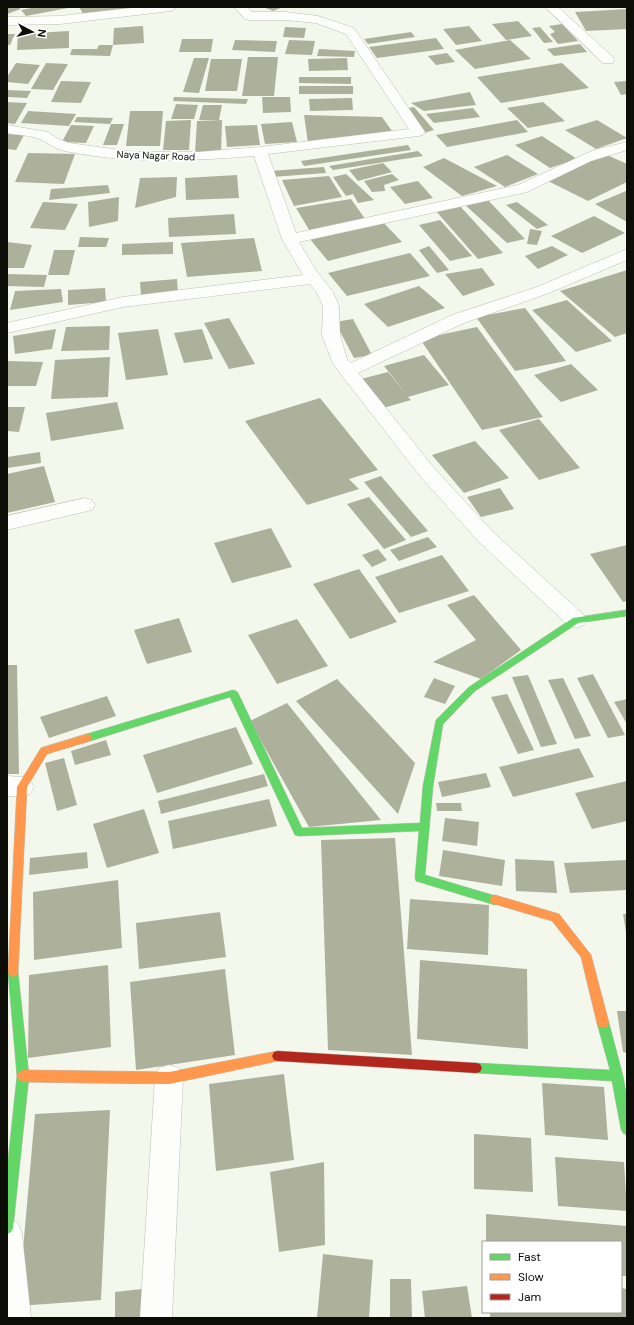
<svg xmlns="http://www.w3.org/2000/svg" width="634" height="1325" viewBox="0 0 634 1325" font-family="'DM Sans',sans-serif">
<rect width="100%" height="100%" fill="#f4f7eb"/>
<g fill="#adb19c">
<polygon points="7,7 17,7 21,9 7,14"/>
<polygon points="36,7 68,7 68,8 26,16 21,10"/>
<polygon points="79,7 138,7 139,8 85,17"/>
<polygon points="263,7 283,7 273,11"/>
<polygon points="627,9 627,29 586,31 575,12"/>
<polygon points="518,21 532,36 506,40 492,24"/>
<polygon points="562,24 578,41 558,44 550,34 555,32 549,26"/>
<polygon points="143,26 144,43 113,45 114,28"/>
<polygon points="469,26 482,41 456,45 443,29"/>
<polygon points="285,27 306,28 304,38 283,37"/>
<polygon points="540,27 553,42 544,43 532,28"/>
<polygon points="69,31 69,48 17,50 18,34"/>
<polygon points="411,32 415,37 368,44 364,39"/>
<polygon points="7,34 15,34 10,45 7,45"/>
<polygon points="436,38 444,49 377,58 369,47"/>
<polygon points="182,39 213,39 211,52 179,52"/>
<polygon points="235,40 277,41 275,52 232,50"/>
<polygon points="289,40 315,41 312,55 285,54"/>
<polygon points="510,40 531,59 475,69 455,50"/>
<polygon points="580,44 587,52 554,56 547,49"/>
<polygon points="99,45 113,45 110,56 70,55 72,49 97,49"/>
<polygon points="319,49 355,51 354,57 317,56"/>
<polygon points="447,53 455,62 436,65 428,56"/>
<polygon points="248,57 278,57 274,96 242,96"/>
<polygon points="194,58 209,58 199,93 183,92"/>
<polygon points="347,58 348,70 309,71 308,59"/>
<polygon points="211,59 242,59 237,91 205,91"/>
<polygon points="16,63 40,65 28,84 7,82 7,77"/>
<polygon points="46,63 68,64 53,90 31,89"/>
<polygon points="562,63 589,88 501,103 477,77"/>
<polygon points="299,77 351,77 351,84 299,83"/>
<polygon points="61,81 91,82 81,103 51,102"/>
<polygon points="627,81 627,94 621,95 614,82"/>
<rect x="299" y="86" width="54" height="8"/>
<polygon points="7,90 31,91 27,98 7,97"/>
<polygon points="470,92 476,105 424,111 411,103"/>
<polygon points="174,97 248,99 246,104 173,101"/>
<polygon points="262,97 290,97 291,112 263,113"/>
<polygon points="352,98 353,110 310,111 309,99"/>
<polygon points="7,102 27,103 15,124 7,123"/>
<polygon points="543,102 565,121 528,128 507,108"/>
<polygon points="176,104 198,105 194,119 171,119"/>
<polygon points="203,105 222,105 219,120 199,120"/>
<polygon points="414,107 434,130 421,134 398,110"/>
<polygon points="473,108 480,117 434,123 426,114"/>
<polygon points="28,111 76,114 69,126 21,123"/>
<polygon points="130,111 163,111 160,146 126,146"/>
<polygon points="304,115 382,117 392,131 308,143"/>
<polygon points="77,117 113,118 110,124 74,122"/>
<polygon points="191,120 189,150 163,150 166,121"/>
<polygon points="222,120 221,152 195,153 197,121"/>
<polygon points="517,120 528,132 447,147 436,135"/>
<polygon points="597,120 627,138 596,149 565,130"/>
<polygon points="292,122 297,142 265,144 261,124"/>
<polygon points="111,124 124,124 117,145 103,145"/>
<polygon points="71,125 94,126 86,143 62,142"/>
<polygon points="257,125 260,145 227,147 225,126"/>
<polygon points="7,134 24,135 16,150 7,149"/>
<polygon points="542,136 577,159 550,168 515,145"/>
<polygon points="408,145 411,150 304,166 301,161"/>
<polygon points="418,151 423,156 333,170 329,166"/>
<polygon points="28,153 75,154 64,184 15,182"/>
<polygon points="605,154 627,164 627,182 588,201 548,181"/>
<polygon points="507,155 538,174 505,187 474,167"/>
<polygon points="444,158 497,186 462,196 423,167"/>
<polygon points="383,163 392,172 358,181 349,170"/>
<polygon points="324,167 326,173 271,177 270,171"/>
<polygon points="346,174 374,200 358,203 353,194 346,196 333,177"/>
<polygon points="392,174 399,180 384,185 385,191 372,192 364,181"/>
<polygon points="237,175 239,198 186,200 185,178"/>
<polygon points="329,176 342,197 294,206 282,180"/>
<polygon points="177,177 176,197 135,208 140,178"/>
<polygon points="418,181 433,198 405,204 390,187"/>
<polygon points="108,185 110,193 49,200 51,189"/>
<polygon points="626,191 627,222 595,204"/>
<polygon points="119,197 118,221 89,227 88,202"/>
<polygon points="486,198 525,239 507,243 464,204"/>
<polygon points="351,199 368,223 311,233 296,208"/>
<polygon points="43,202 78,204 65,230 30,228"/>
<polygon points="517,202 548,225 537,229 506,205"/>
<polygon points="459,205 503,253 478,259 435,210"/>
<polygon points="234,214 236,234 169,237 168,218"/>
<polygon points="594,216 625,233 582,253 551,236"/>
<polygon points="381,220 402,242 328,261 309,238"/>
<polygon points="440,220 472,256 450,261 419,225"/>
<polygon points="530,229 542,231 537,245 527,244"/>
<polygon points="80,237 109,238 106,247 78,247"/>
<polygon points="254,238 262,271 187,277 181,243"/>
<polygon points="7,242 32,245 24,268 7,268"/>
<polygon points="173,242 173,254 122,255 122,244"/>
<polygon points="429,246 449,270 437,273 419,250"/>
<polygon points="552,246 568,255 538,269 525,256"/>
<polygon points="54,250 75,250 69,275 48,275"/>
<polygon points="410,253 430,276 347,296 328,273"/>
<polygon points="482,268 495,285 463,296 445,274"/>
<polygon points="627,270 627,333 615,337 560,291"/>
<polygon points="7,274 47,275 44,287 7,286"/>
<polygon points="177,279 178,292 141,295 140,282"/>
<polygon points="419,286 445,308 388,327 364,304"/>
<polygon points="105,288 106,302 68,305 68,290"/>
<polygon points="61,289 63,302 10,310 15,291"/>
<polygon points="567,300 612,341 576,352 532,310"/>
<polygon points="525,308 566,361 515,371 476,317"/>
<polygon points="229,318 255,364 229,369 204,323"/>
<polygon points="353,319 372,355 354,358 335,322"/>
<polygon points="110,326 109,350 61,351 66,327"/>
<polygon points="477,327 543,417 482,430 420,339"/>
<polygon points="56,329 52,349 15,354 13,336"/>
<polygon points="158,329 168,375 126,380 118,333"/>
<polygon points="202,329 213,359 184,363 174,333"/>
<polygon points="424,355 449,385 408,397 411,400 380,409 357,380 388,372 407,395 384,366"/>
<polygon points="110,357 108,397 51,399 55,360"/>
<polygon points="7,361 43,362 36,386 7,386"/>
<polygon points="571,364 598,390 561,402 534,375"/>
<polygon points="320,398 378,470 349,479 359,489 307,505 245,421"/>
<polygon points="117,402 124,429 51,441 46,413"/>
<polygon points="7,407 25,407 19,432 7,431"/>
<polygon points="539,419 580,468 539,480 499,430"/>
<polygon points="475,441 509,478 464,493 432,455"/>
<polygon points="40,452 41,463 7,468 7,457"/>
<polygon points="44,466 55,502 7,513 7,474"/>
<polygon points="381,476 428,531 411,537 364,482"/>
<polygon points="500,488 514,509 481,517 467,497"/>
<polygon points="369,497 406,540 384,549 347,504"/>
<polygon points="271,528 292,567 232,583 214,543"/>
<polygon points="428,537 437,547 399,561 390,550"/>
<polygon points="627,545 627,601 623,602 590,554"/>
<polygon points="378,549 387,560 372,567 362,555"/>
<polygon points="442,555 469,591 399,613 375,577"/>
<polygon points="359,569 397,622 350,639 313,584"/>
<polygon points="474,595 521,650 481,679 433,662 476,640 447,605"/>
<polygon points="179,618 192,652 147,664 134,630"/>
<polygon points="297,619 328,666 277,684 248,635"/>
<polygon points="7,665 17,665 19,774 7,774"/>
<polygon points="593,674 625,735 608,738 577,678"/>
<polygon points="528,675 557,744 541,747 512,677"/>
<polygon points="434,678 455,686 445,704 424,697"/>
<polygon points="563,678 591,736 575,739 548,680"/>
<polygon points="337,679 415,763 398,814 296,701"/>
<polygon points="507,694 534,750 518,754 491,697"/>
<polygon points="107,696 116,716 49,738 40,717"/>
<polygon points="627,699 627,724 614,702"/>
<polygon points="287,703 381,820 309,827 250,721"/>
<polygon points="236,727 253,764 157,793 143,755"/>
<polygon points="106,740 111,755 75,765 71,751"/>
<polygon points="579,748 594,777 513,797 499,767"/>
<polygon points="64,758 77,805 57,811 45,763"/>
<polygon points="486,773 491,787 442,797 438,782"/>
<polygon points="264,774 268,786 161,814 158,801"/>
<polygon points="627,781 627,821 592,829 575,793"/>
<polygon points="269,799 277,826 173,849 168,821"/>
<polygon points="436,803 461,803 462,811 437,811"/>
<polygon points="144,809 159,853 107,868 93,824"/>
<polygon points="445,818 479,822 477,846 442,841"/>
<polygon points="395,838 412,1055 328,1050 321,840"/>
<polygon points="443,850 505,860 502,886 439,876"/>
<polygon points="87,852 88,868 29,875 30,858"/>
<polygon points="515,859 554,861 557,893 516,891"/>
<polygon points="627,860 627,890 570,893 564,863"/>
<polygon points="118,880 122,948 34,960 33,892"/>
<polygon points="410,899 489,905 488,955 407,949"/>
<polygon points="220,912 226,957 139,969 136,923"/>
<polygon points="623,914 627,914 627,932 626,932"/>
<polygon points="420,960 527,969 528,1049 417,1039"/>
<polygon points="108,965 111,1047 28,1058 29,975"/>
<polygon points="225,969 235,1055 136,1070 130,982"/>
<polygon points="617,1011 627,1011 627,1053 623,1052"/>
<polygon points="284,1074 294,1160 216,1171 209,1084"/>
<polygon points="542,1083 604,1087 608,1140 545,1135"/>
<polygon points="110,1110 101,1300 18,1306 35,1114"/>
<polygon points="474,1134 531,1138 533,1192 474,1189"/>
<polygon points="555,1157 624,1162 627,1211 558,1206"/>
<polygon points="324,1162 325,1245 279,1252 270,1172"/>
<polygon points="486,1214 627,1226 627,1276 621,1276 621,1242 486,1242"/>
<polygon points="323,1254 373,1260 369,1318 317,1318"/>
<polygon points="390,1279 411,1279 412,1318 390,1318"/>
<polygon points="467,1286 472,1318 425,1318 422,1291"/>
<polygon points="621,1288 627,1289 627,1318 490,1318 490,1312 621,1312"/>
<polygon points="142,1289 142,1318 115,1318 115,1292"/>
</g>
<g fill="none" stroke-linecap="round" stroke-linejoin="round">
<g stroke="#bdbfb6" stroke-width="1">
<g id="street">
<polygon points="140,7 177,7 171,11 60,24 7,25 7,17 60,16"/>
<path d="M 234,7 L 247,7 L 252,12 L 286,12 L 318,16 L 354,28 L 425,132 L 423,135 L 418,136 L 268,154 L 296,233 L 518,185 L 594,150 L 627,142 L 627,150 L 591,161 L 527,192 L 299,242 L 317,272 L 333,292 L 339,306 L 340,335 L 347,359 L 351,363 L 452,315 L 537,287 L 627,249 L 627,260 L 549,293 L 464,323 L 358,373 L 434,468 L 493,532 L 584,615 L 587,620 L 584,625 L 576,628 L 568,625 L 479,542 L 420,476 L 333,364 L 322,335 L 323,306 L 317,293 L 310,284 L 123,307 L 7,333 L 7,323 L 123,297 L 303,275 L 282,239 L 254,156 C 191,161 127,164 65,151 C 54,149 46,141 37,138 C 28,135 17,135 7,133 L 7,125 L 48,132 L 56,138 L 69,143 L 135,152 L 198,152 L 260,147 L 409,129 L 346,34 L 316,23 L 286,20 L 249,20 L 245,19 Z"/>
<polygon points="545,7 558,7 613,57 614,60 613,63 603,63"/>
<polygon points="85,498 92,500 95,505 92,510 7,530 7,516"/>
<polygon points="7,776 22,777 30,780 34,787 30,794 22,797 7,796"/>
<polygon points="169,1065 179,1068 183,1078 172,1318 140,1318 155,1078 159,1068"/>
<polygon points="7,1219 18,1223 22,1234 31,1318 7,1318"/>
</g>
</g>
<g stroke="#bdbfb6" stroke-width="1">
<g id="fast">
<polygon points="627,610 627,616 578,623 475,691 443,724 433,786 425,875 499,897 500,900 499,903 495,905 416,881 415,878 419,831 299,836 295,835 230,697 87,742 84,741 82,738 84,735 87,734 233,690 236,691 238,693 302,828 420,823 423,786 436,720 469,687 573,618"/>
<polygon points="13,967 17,969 18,972 29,1076 13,1228 11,1232 7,1234 7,1170 17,1076 8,972 9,969"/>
<polygon points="603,1018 607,1019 609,1023 623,1076 627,1098 627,1135 623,1133 621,1129 612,1081 476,1073 472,1072 470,1068 472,1064 476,1063 610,1070 597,1023 599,1019"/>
</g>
</g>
<g stroke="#bdbfb6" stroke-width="1">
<g id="slow">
<polygon points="87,734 90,735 92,738 90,741 47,754 27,787 18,972 17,975 13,977 9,975 8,972 17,787 41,748"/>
<polygon points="495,895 559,914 591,955 609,1023 607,1027 603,1028 599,1027 597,1023 581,957 552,921 491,903 490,900 491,897"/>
<polygon points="278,1051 282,1052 284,1056 282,1060 278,1061 169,1084 23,1082 19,1080 17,1076 19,1072 23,1070 169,1072"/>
</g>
</g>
<g stroke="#bdbfb6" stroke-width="1">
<polygon id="jam" points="278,1051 476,1063 480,1064 482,1068 480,1072 476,1073 278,1061 274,1060 272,1056 274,1052"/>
</g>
<use href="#street" fill="#fdfefc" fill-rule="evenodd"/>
<use href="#fast" fill="#63d668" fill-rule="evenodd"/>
<use href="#slow" fill="#ff974d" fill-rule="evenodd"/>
<use href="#jam" fill="#b3261e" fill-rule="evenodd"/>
</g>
<g text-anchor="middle" stroke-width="4" stroke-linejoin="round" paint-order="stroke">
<g font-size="10" fill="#0b0d06" stroke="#fff">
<text transform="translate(156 155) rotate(2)" y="4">Naya Nagar Road</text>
</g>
</g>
<rect width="634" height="1325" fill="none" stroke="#0b0d06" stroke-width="16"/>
<rect x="482" y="1241" width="140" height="72" fill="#ffffff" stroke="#9d9e9b"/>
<rect x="490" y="1254" width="20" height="6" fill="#63d668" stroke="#9d9e9b"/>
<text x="518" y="1261" font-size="12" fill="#0b0d06">Fast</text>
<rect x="490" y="1274" width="20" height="6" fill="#ff974d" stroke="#9d9e9b"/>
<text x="518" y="1281" font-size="12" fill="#0b0d06">Slow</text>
<rect x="490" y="1294" width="20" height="6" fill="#b3261e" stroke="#9d9e9b"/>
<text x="518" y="1301" font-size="12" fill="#0b0d06">Jam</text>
<g transform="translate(32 32) rotate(97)" stroke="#ffffff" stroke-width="3" paint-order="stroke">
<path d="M0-3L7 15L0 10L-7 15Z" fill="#0b0d06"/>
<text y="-6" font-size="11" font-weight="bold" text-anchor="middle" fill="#0b0d06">N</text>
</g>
</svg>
